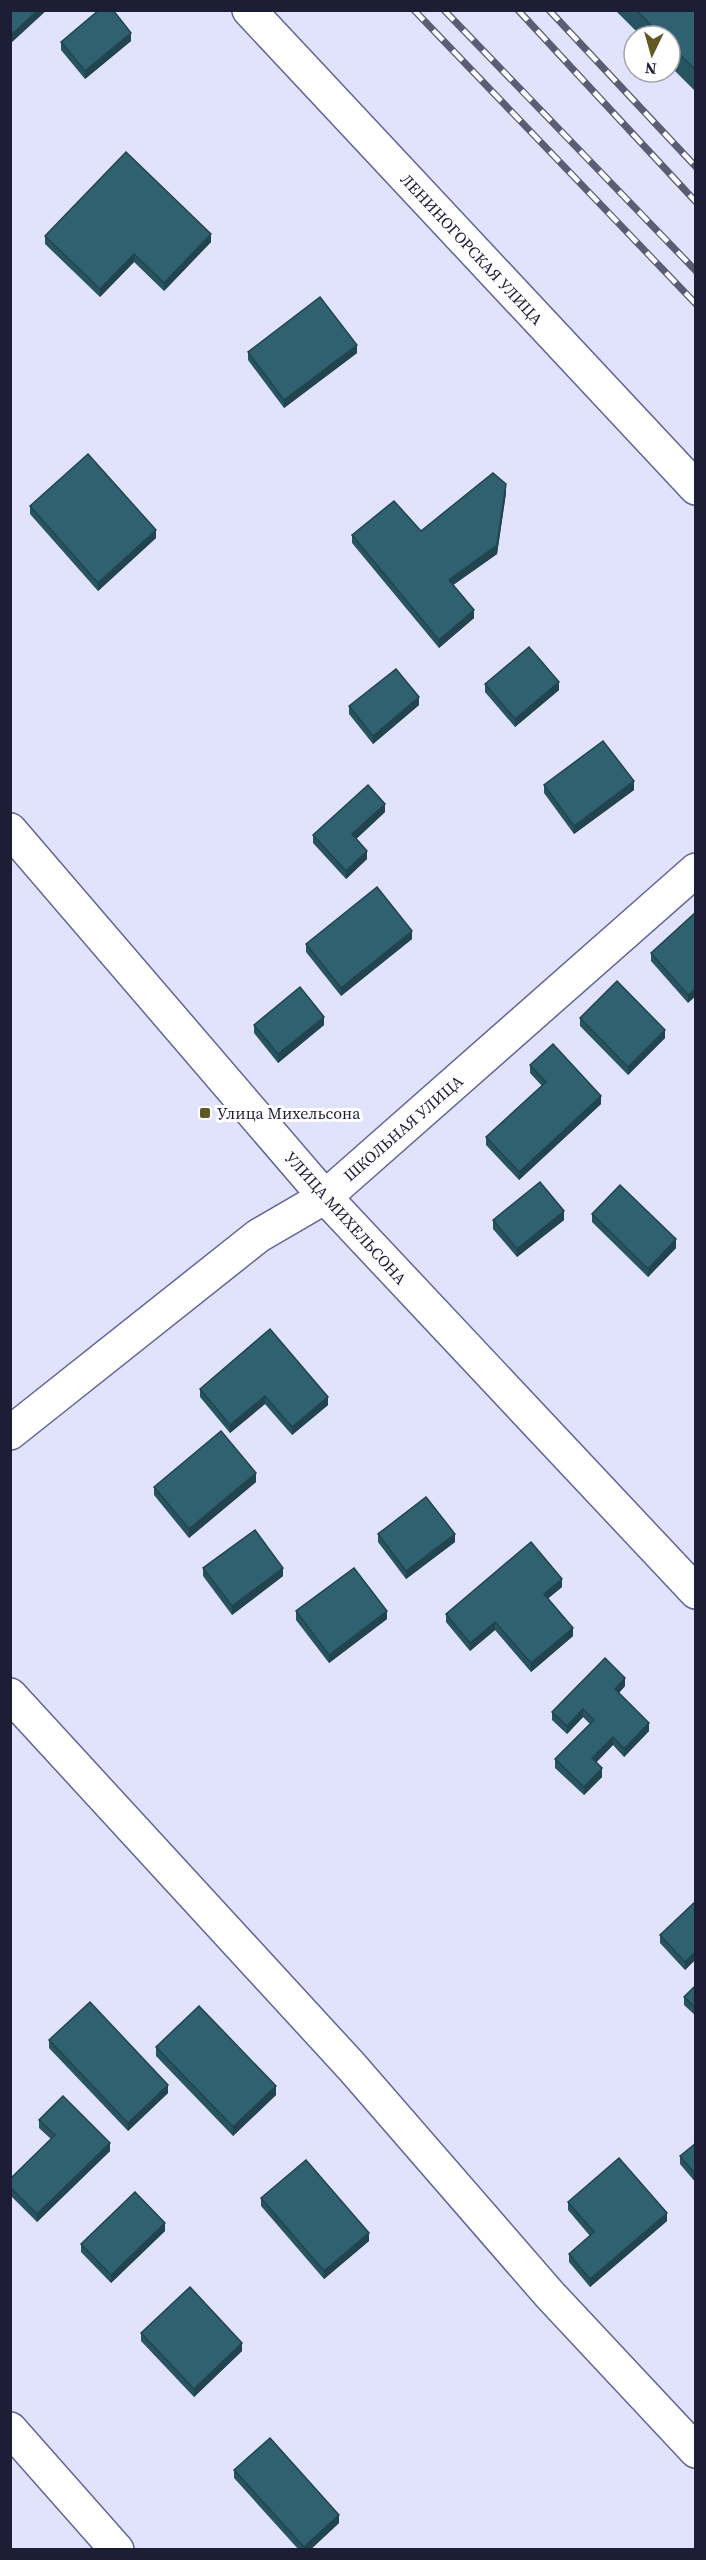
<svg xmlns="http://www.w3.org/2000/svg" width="706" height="2560" viewBox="0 0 706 2560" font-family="'Source Serif 4',serif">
<rect width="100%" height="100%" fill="#e1e3fc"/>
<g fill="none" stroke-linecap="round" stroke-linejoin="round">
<g stroke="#616399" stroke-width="36">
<g id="minor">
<polyline points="249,10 696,488"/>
<polyline points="10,830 325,1197 696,1592"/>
<polyline points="10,1433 258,1236 325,1197 696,870"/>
<polyline points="10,1695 352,2067 550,2295 696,2451"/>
<polyline points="10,2429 117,2550"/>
</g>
</g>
<use href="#minor" stroke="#fff" stroke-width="33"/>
<g stroke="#5b5d74" stroke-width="7">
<g id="rail">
<polyline points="414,10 696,304"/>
<polyline points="444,10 696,271"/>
<polyline points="518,10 696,202"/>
<polyline points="549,10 696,167"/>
</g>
</g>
<use href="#rail" stroke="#fff" stroke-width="4.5" stroke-dasharray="14" stroke-linecap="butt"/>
</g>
<g fill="#285361">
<polygon points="615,10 696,10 696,92 670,66 670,36 641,36"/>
<polygon points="131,41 85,79 61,50 61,42"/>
<polygon points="45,236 211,242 164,291 134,262 100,297 45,244"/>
<polygon points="248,352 357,353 284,408 248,360"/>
<polygon points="506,493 497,554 453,585 474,618 439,648 352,543 352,535 421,531"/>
<polygon points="30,506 156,538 98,591 30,514"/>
<polygon points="485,684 559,690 515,727 485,692"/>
<polygon points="419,705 373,744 349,714 349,706"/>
<polygon points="544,785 634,790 574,834 544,793"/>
<polygon points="385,812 356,839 367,859 346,879 313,843 313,835"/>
<polygon points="696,912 688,1003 651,961 651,953"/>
<polygon points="412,939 341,996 306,952 306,944"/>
<polygon points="580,1018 665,1038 628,1075 580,1026"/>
<polygon points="254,1025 324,1025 278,1063 254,1033"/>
<polygon points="530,1065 601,1104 519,1180 486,1145 486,1137 542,1086 530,1073"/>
<polygon points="592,1214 676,1248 648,1277 592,1222"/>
<polygon points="493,1220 564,1220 517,1257 493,1229"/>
<polygon points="270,1329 328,1405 292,1435 265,1404 230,1433 200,1397 200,1389"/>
<polygon points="256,1482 189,1538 154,1495 154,1487"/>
<polygon points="378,1534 455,1542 406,1579 378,1542"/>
<polygon points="203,1568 283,1576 232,1615 203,1576"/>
<polygon points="562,1587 548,1598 573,1636 531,1672 495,1630 470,1651 446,1622 446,1614"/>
<polygon points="296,1611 387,1619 329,1663 296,1620"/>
<polygon points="625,1686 619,1693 649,1731 624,1757 613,1745 596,1762 602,1777 584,1795 555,1768 555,1759 590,1724 583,1717 567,1734 552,1720 552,1712"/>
<polygon points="696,1901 696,1959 685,1970 660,1943 660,1935"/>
<polygon points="696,1985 696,2016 684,2005 684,1997"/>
<polygon points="49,2040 168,2093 128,2131 49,2048"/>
<polygon points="156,2047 276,2095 233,2136 156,2056"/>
<polygon points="39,2120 110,2151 37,2222 10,2195 10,2179 51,2139 39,2128"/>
<polygon points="696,2143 696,2183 680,2164 680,2156"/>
<polygon points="261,2198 369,2241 324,2279 261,2206"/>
<polygon points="568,2202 667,2221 590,2287 569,2262 569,2254 590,2236 568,2210"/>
<polygon points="165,2231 111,2283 81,2252 81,2244"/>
<polygon points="141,2333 242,2351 194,2397 141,2341"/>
<polygon points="234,2470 339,2523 310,2550 299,2550 234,2478"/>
</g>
<g fill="#21444f">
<polygon points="38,10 47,10 10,44 10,36"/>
<polygon points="131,33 131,41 85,79 85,71"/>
<polygon points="211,234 211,242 164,291 164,283"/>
<polygon points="134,254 134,262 100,297 100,289"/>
<polygon points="357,345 357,353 284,408 284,400"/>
<polygon points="506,484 506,493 497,554 449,588 449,580"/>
<polygon points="156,530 156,538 98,591 98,583"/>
<polygon points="474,610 474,618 439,648 439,640"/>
<polygon points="559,682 559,690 515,727 515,719"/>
<polygon points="419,697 419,705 373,744 373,736"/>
<polygon points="634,781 634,790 574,834 574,826"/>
<polygon points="385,804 385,812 352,843 352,834"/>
<polygon points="367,851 367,859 346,879 346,871"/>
<polygon points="412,931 412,939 341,996 341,988"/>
<polygon points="696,988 696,996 688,1003 688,995"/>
<polygon points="324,1017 324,1025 278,1063 278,1054"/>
<polygon points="665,1030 665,1038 628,1075 628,1067"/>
<polygon points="601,1096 601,1104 519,1180 519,1172"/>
<polygon points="564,1211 564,1220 517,1257 517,1249"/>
<polygon points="676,1239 676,1248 648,1277 648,1269"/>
<polygon points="265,1396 265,1404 230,1433 230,1425"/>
<polygon points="328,1397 328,1405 292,1435 292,1427"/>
<polygon points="256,1473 256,1482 189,1538 189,1529"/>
<polygon points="455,1534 455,1542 406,1579 406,1571"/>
<polygon points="283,1568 283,1576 232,1615 232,1606"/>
<polygon points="562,1579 562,1587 544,1602 544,1594"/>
<polygon points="387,1611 387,1619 329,1663 329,1655"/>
<polygon points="495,1622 495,1630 470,1651 470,1643"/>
<polygon points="573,1628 573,1636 531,1672 531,1663"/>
<polygon points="625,1678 625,1686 615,1697 615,1689"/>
<polygon points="583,1709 583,1717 567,1734 567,1726"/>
<polygon points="649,1723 649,1731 624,1757 624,1749"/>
<polygon points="613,1737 613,1745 592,1767 592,1758"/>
<polygon points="602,1768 602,1777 584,1795 584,1787"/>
<polygon points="696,1951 696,1959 685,1970 685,1962"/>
<polygon points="168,2085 168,2093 128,2131 128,2123"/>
<polygon points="276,2086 276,2095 233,2136 233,2127"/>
<polygon points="110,2143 110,2151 37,2222 37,2214"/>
<polygon points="667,2213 667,2221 590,2287 590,2279"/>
<polygon points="165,2223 165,2231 111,2283 111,2275"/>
<polygon points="369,2233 369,2241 324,2279 324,2271"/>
<polygon points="242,2343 242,2351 194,2397 194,2389"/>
<polygon points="339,2515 339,2523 310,2550 304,2550 304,2547"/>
</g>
<g fill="#2f6171" stroke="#21444f" stroke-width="1.5">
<polygon points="10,10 38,10 10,36"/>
<polygon points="99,10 113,10 131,33 85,71 61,42"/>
<polygon points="636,10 696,10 696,70 670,45 670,36 662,36"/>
<polygon points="126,152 211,234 164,283 134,254 100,289 45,236"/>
<polygon points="320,297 357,345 284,400 248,352"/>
<polygon points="88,454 156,530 98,583 30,506"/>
<polygon points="493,473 506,484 497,545 449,580 474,610 439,640 352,535 394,501 421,531"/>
<polygon points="529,647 559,682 515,719 485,684"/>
<polygon points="396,669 419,697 373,736 349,706"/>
<polygon points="603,741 634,781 574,826 544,785"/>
<polygon points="368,785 385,804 352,834 367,851 346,871 313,835"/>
<polygon points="377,887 412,931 341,988 306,944"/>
<polygon points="696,912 696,988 688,995 651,953"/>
<polygon points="617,981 665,1030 628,1067 580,1018"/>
<polygon points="300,987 324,1017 278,1054 254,1025"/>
<polygon points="553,1044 601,1096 519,1172 486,1137 546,1082 530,1065"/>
<polygon points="540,1182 564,1211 517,1249 493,1220"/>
<polygon points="620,1185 676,1239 648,1269 592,1214"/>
<polygon points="270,1329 328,1397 292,1427 265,1396 230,1425 200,1389"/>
<polygon points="221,1431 256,1473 189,1529 154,1487"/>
<polygon points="426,1497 455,1534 406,1571 378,1534"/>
<polygon points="255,1530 283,1568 232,1606 203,1568"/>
<polygon points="531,1542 562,1579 544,1594 573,1628 531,1663 495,1622 470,1643 446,1614"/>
<polygon points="354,1568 387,1611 329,1655 296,1611"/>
<polygon points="605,1658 625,1678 615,1689 649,1723 624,1749 613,1737 592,1758 602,1768 584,1787 555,1759 594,1720 583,1709 567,1726 552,1712"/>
<polygon points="696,1901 696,1951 685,1962 660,1935"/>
<polygon points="696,1985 696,2008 684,1997"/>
<polygon points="90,2002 168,2085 128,2123 49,2040"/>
<polygon points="199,2006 276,2086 233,2127 156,2047"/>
<polygon points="63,2096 110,2143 37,2214 10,2187 10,2179 55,2135 39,2120"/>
<polygon points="696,2143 696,2175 680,2156"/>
<polygon points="619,2158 667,2213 590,2279 569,2254 594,2232 568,2202"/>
<polygon points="306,2160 369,2233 324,2271 261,2198"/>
<polygon points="135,2192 165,2223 111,2275 81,2244"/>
<polygon points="190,2287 242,2343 194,2389 141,2333"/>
<polygon points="270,2438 339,2515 304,2547 234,2470"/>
</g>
<rect fill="#605825" stroke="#fff" stroke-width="2" x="199" y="1107" width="12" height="12" rx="3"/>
<g text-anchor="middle" stroke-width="6" stroke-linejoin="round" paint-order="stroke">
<g font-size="16" fill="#1d1e35" stroke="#fff">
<text transform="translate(472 249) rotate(47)" y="6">ЛЕНИНОГОРСКАЯ УЛИЦА</text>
<text transform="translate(403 1128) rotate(-41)" y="6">ШКОЛЬНАЯ УЛИЦА</text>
<text transform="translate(346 1218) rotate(48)" y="6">УЛИЦА МИХЕЛЬСОНА</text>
</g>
<g font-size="16" fill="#1d1e35" stroke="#fff" text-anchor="start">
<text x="217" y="1119">Улица Михельсона</text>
</g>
</g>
<rect width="706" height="2560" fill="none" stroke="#1d1e35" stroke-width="24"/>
<g transform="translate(652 54) rotate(185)"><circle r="28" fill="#ffffff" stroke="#a5a5ae" stroke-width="1.5"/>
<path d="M0-4.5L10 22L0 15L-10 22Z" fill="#605825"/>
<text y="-9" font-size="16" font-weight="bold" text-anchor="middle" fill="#1d1e35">N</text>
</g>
</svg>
